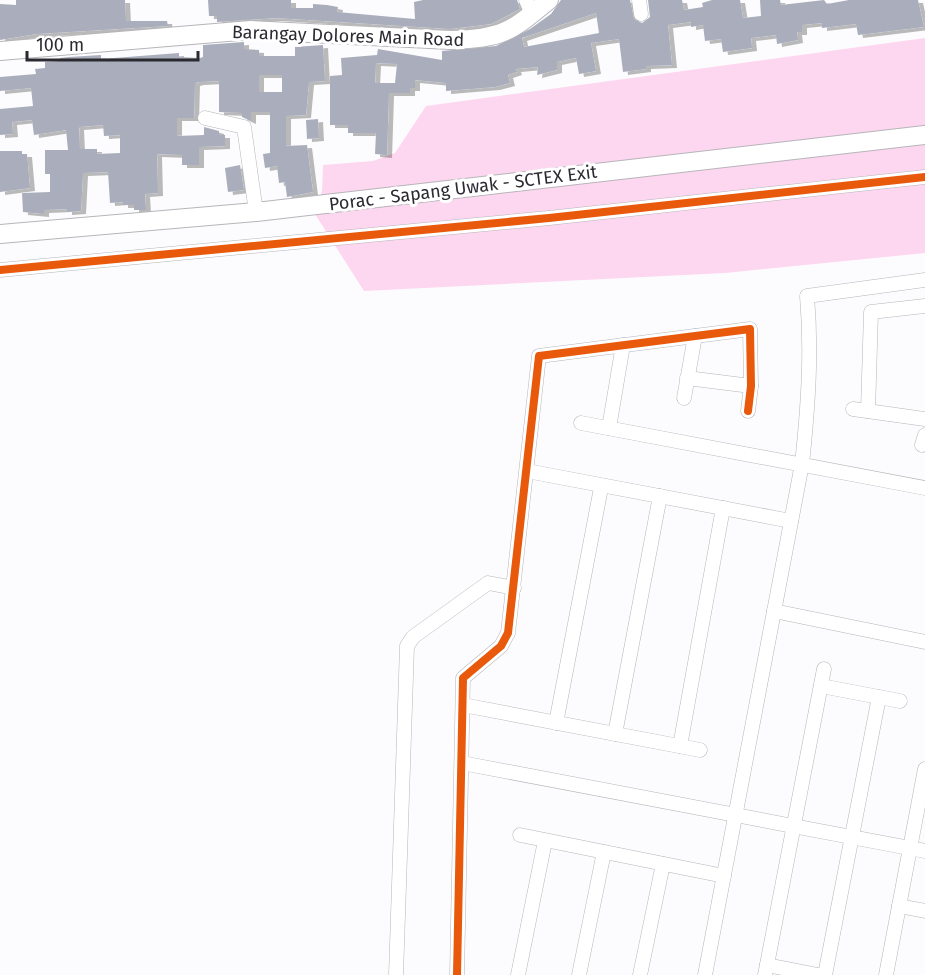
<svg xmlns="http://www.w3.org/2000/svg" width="925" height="975" viewBox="0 0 925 975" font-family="'Fira Sans',sans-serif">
<defs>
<filter id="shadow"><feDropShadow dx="5" dy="3" stdDeviation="0" flood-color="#0004"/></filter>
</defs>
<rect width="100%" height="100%" fill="#fcfcfe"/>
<polygon fill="#fdd7f0" points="925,38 925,253 725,273 364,291 315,214 322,191 323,165 373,161 395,153 426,106"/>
<g fill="#aaaebc" fill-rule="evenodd" filter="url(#shadow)">
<polygon points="16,0 125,0 126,21 167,21 168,26 36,34 0,40 0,4 16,5"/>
<polygon points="208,0 291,0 291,8 313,8 313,4 327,5 338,7 337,12 415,19 414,2 423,0 517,0 520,9 491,24 450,29 276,18 217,22 217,16 209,16"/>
<path d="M 561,0 L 630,0 L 634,19 L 642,23 L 650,17 L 648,0 L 682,0 L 684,10 L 703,7 L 702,3 L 712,0 L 740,0 L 743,18 L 761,16 L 760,0 L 780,0 L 781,5 L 824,0 L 827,4 L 849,0 L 918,0 L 924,27 L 858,35 L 856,24 L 822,28 L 822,23 L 802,25 L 802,32 L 797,32 L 798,40 L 777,44 L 776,35 L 751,38 L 752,48 L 723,52 L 721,39 L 705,41 L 703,25 L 691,27 L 691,22 L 668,25 L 672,65 L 646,66 L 646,69 L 623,72 L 619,39 L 591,43 L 596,71 L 579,74 L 576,58 L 557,62 L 557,70 L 537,75 L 538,67 L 516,69 L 517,72 L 508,75 L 510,83 L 495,87 L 446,91 L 446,83 L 415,80 L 415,88 L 410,88 L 410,93 L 389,93 L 387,155 L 375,154 L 376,133 L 348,133 L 348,125 L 330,125 L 330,76 L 342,75 L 341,58 L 377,55 L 378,49 L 442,60 L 442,51 L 496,46 L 530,29 L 551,14 ZM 596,13 L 599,33 L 524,47 L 522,38 ZM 376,63 L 397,64 L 395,83 L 375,83 Z"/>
<path d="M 244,42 L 244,49 L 259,50 L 259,56 L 295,56 L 295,47 L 323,45 L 325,81 L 309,82 L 306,115 L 286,116 L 286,146 L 307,145 L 313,192 L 287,197 L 285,182 L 279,183 L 277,166 L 265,168 L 263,154 L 270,153 L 270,112 L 251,112 L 251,121 L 242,117 L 242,113 L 219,112 L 219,81 L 199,82 L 195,83 L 194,118 L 177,118 L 177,136 L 204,135 L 204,127 L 219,131 L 219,135 L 225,135 L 225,146 L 199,147 L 199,165 L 182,165 L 182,155 L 157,154 L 158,193 L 145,194 L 146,210 L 134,210 L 134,205 L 123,205 L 123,202 L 110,203 L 108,172 L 83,173 L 81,211 L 67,212 L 67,209 L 44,210 L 44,214 L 23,212 L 22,193 L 50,192 L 50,174 L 45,174 L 45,150 L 68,150 L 66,130 L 34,135 L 32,120 L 12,122 L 13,134 L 0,135 L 0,109 L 33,106 L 31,88 L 0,91 L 0,77 L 36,74 L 35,69 L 45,68 L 45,62 L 60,61 L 60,58 L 69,57 L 101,55 L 101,59 L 179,53 L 179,57 L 200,58 L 203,57 L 203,45 ZM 259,75 L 282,75 L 282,92 L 259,92 ZM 103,125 L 104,136 L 120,135 L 120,153 L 97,154 L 97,149 L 80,149 L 79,127 Z"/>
<polygon points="318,119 319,138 307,139 306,120"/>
<polygon points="0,151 22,151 22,154 27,154 30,188 0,192"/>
<polygon points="240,165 244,190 228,192 225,168"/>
</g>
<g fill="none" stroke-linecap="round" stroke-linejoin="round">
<g stroke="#b6b5b9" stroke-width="15">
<g id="street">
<polyline points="526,0 532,14"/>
<polyline points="639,0 641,14"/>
<polyline points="205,118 244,127 256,212"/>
<polyline points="0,270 549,218 925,177"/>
<polyline points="687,378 751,386"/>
<polyline points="684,398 695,336"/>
<polyline points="853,409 925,419"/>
<polyline points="868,411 871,312 925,306"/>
<polyline points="581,423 925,488"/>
<polyline points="609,428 623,345"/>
<polyline points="922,445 925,435"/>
<polyline points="527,471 791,521"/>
<polyline points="774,611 925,642"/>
<polyline points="821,686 900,701"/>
<polyline points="463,705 700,750"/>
<polyline points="556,723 600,493"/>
<polyline points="615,734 660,496"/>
<polyline points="680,746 723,508"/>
<polyline points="462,763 925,851"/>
<polyline points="520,835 724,876"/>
<polyline points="899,906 925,911"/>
<polyline points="767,965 818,975"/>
<polyline points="396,975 407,646 413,637 488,583 514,588"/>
<polyline points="457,975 463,678 501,646 508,633 539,356 750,329 751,386 748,411"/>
<polyline points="518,975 545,841"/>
<polyline points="579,975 604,852"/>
<polyline points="640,975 663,864"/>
<path d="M 705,975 L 802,464 C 808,407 812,353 807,296 L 925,280"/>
<polyline points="765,975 824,669"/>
<polyline points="825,975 879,697"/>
<polyline points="886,975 925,769"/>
</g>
</g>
<g stroke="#b6b5b9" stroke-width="20">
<g id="secondary">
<path d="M 0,51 L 251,30 L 450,40 C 503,38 509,33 549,0"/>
<polyline points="0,234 256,212 925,135"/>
</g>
</g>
<use href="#street" stroke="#fff" stroke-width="14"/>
<use href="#secondary" stroke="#fff" stroke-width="18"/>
<g stroke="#fff" stroke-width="11">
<g id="cycleway">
<polyline points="0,270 549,218 925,177"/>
<polyline points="457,975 463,678 501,646 508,633 539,356 750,329 751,386 748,411"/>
</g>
</g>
<use href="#cycleway" stroke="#e8590c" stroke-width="8"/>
</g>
<g text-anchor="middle" stroke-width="6" stroke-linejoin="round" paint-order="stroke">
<g font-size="18" fill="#2b2a31" stroke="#fff">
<text transform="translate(348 36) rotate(2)" y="6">Barangay Dolores Main Road</text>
<text transform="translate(463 188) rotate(-7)" y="6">Porac - Sapang Uwak - SCTEX Exit</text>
</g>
</g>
<path d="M27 51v9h171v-9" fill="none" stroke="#2b2a31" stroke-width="3"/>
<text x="36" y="51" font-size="18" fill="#2b2a31" stroke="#ffffff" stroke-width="4.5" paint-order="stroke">100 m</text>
</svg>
